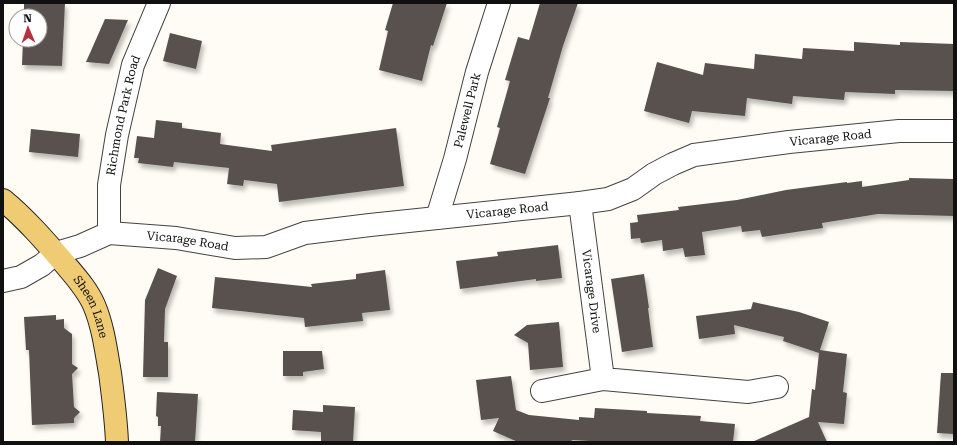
<svg xmlns="http://www.w3.org/2000/svg" width="957" height="445" viewBox="0 0 957 445" font-family="'Roboto Serif',serif">
<defs>
<filter id="shadow"><feDropShadow dx="2.5" dy="4.5" stdDeviation="2" flood-color="#0004"/></filter>
</defs>
<rect width="100%" height="100%" fill="#fefcf4"/>
<g fill="#58514d" filter="url(#shadow)">
<polygon points="24,3 65,3 62,66 22,65 23,40 40,40 40,16 24,16"/>
<polygon points="393,3 447,3 433,46 431,45 422,81 379,70 388,31 385,30"/>
<polygon points="540,3 578,3 563,46 548,98 550,98 525,174 490,164 500,128 497,127 510,81 505,80 518,37 529,40"/>
<polygon points="105,19 128,20 109,64 86,62"/>
<polygon points="170,33 202,41 196,69 163,61"/>
<polygon points="854,42 900,45 900,42 954,44 954,91 895,90 895,94 845,92 844,100 793,96 792,104 747,98 745,116 692,111 689,123 644,111 657,62 703,75 705,63 754,69 755,54 802,59 803,48 854,51"/>
<polygon points="156,120 182,123 182,128 221,133 220,144 272,151 271,145 396,128 404,186 279,202 277,184 244,180 243,186 227,184 229,168 174,162 173,167 138,163 139,158 134,158 137,136 154,138"/>
<polygon points="31,129 80,134 78,157 29,152"/>
<polygon points="909,178 954,179 954,216 878,214 822,223 823,228 762,237 760,230 742,232 741,226 702,232 705,255 685,257 683,248 663,251 662,240 641,243 640,238 631,239 630,223 638,222 637,215 679,210 678,207 737,200 786,190 847,182 847,183 862,181 862,187 909,180"/>
<polygon points="558,245 562,278 536,281 536,279 460,289 456,261 498,256 497,252"/>
<polygon points="158,268 177,276 165,309 164,342 168,342 168,377 143,377 145,300"/>
<polygon points="385,270 390,310 362,313 363,321 305,327 304,318 212,308 215,277 312,287 311,284 356,279 356,274"/>
<polygon points="644,274 649,308 648,308 653,347 622,352 611,279"/>
<polygon points="753,302 799,312 829,322 820,350 847,354 843,392 847,393 844,424 818,422 827,442 752,442 809,417 812,389 815,390 819,353 783,341 784,337 734,325 735,334 699,339 696,316 751,309"/>
<polygon points="56,315 56,320 64,319 64,328 72,334 72,364 78,368 72,374 74,407 80,412 74,418 74,423 32,425 29,350 26,350 24,317"/>
<polygon points="559,322 563,367 530,370 528,343 514,335 527,325"/>
<polygon points="283,351 322,351 324,369 303,372 303,376 283,376"/>
<polygon points="941,373 954,373 954,434 937,433"/>
<polygon points="511,376 516,410 529,415 579,420 579,417 594,418 595,408 647,411 647,413 701,416 700,421 735,424 733,442 608,442 572,440 571,442 518,442 493,431 499,418 481,420 476,380"/>
<polygon points="157,392 198,394 195,442 160,442 161,426 158,426 158,417 156,416"/>
<polygon points="323,405 355,407 353,442 321,442 321,432 292,430 293,410 323,412"/>
</g>
<g fill="none" stroke-linecap="round" stroke-linejoin="round">
<g stroke="#434343" stroke-width="24">
<g id="minor">
<path id="s1" d="M 580,203 L 603,379 L 748,392 L 777,387"/>
<path id="s2" d="M 437,218 L 455,159 L 477,72 L 499,3"/>
<path id="s3" d="M 109,233 L 109,185 L 117,135 L 133,65 L 159,3"/>
<path id="s4" d="M 3,281 L 21,277 L 42,265 L 56,253 L 80,246 L 109,233 L 176,238 L 235,248 L 266,247 L 305,233 L 370,225 L 580,203 L 608,199 L 633,189 L 654,174 L 673,164 L 694,155 L 789,142 L 899,131 L 954,131"/>
<polyline points="542,391 603,379"/>
</g>
</g>
<g stroke="#212121" stroke-width="24">
<g id="major">
<path id="s5" d="M 3,200 C 26,219 45,241 64,263 C 75,276 87,289 94,305 C 103,326 106,350 110,373 C 113,396 116,418 117,442"/>
</g>
</g>
<use href="#minor" stroke="#fff" stroke-width="22"/>
<use href="#major" stroke="#efcb74" stroke-width="22"/>
</g>
<g text-anchor="middle" stroke-width="4" stroke-linejoin="round" paint-order="stroke">
<g font-size="12" fill="#101010" stroke="#fff">
<text dy="4" stroke="none"><textPath href="#s2" startOffset="112">Palewell Park</textPath></text>
<text dy="4" stroke="none"><textPath href="#s3" startOffset="119">Richmond Park Road</textPath></text>
<text dy="4" stroke="none"><textPath href="#s4" startOffset="857">Vicarage Road</textPath></text>
<text dy="4" stroke="none"><textPath href="#s4" startOffset="521">Vicarage Road</textPath></text>
<text dy="4" stroke="none"><textPath href="#s4" startOffset="197">Vicarage Road</textPath></text>
<text dy="4" stroke="none"><textPath href="#s1" startOffset="89">Vicarage Drive</textPath></text>
<text dy="4" stroke="none"><textPath href="#s5" startOffset="140">Sheen Lane</textPath></text>
</g>
</g>
<rect width="957" height="445" fill="none" stroke="#101010" stroke-width="8"/>
<g transform="translate(28 28) rotate(358)"><circle r="19" fill="#ffffff" stroke="#9f9f9f"/>
<path d="M0-3L7 15L0 10L-7 15Z" fill="#b7313d"/>
<text y="-6" font-size="11" font-weight="bold" text-anchor="middle" fill="#101010">N</text>
</g>
</svg>
